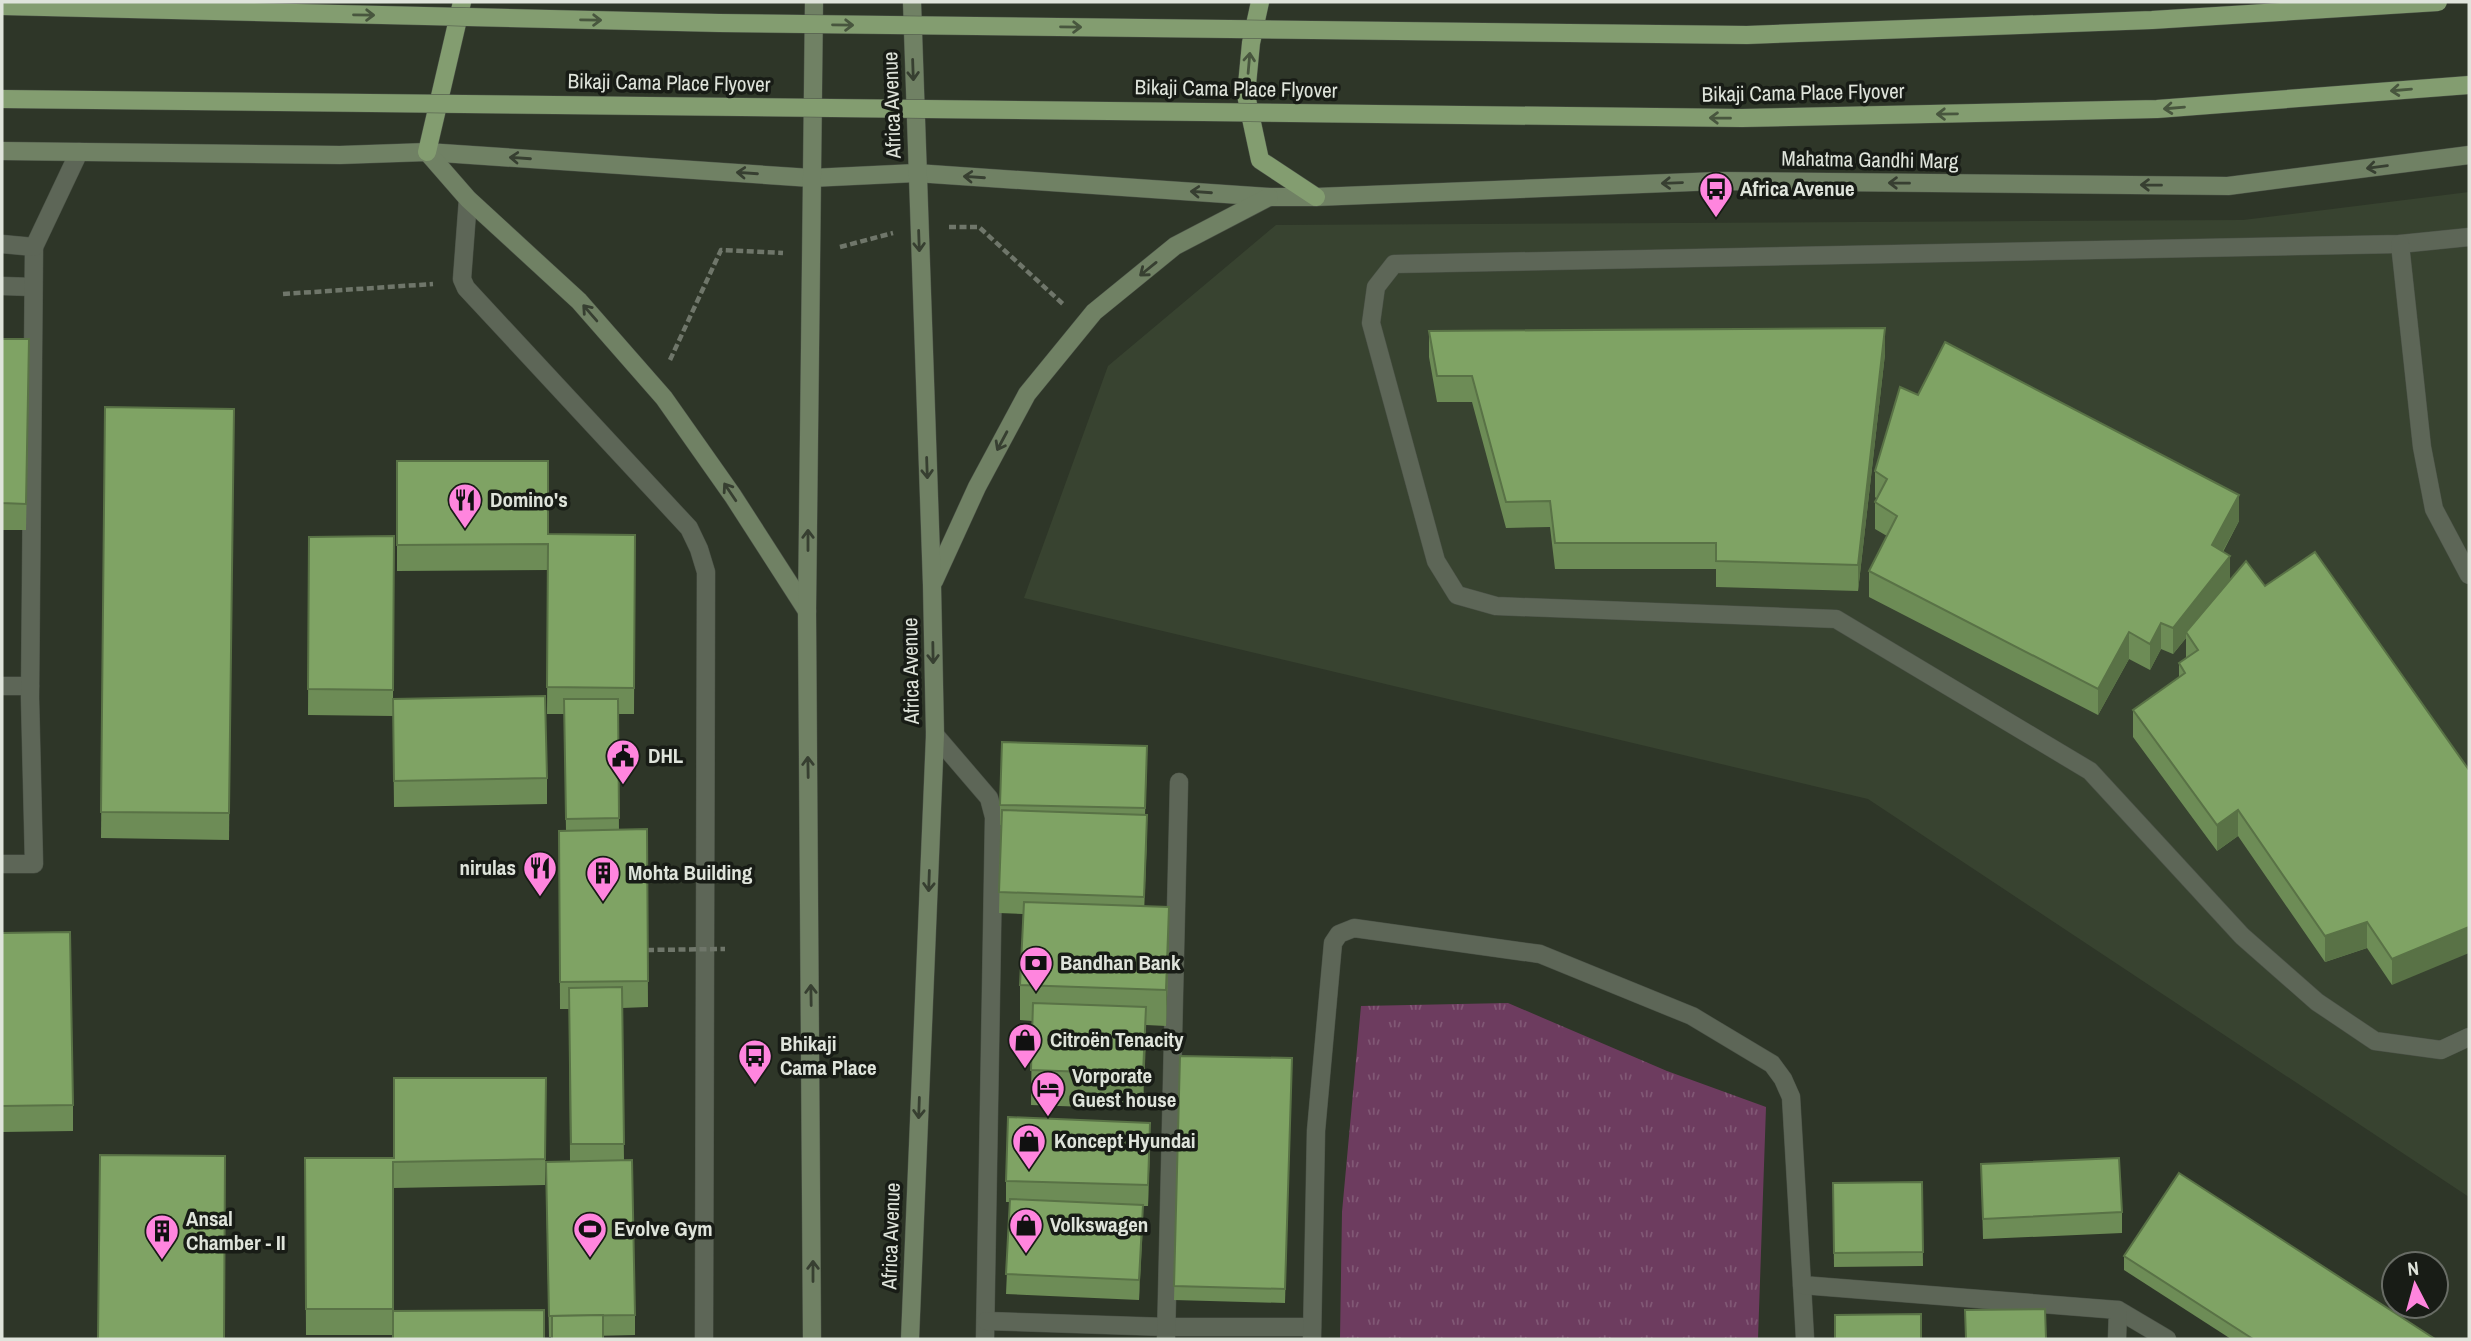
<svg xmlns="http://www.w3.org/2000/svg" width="2471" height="1341" viewBox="0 0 2471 1341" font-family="'Archivo Narrow',sans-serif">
<defs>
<pattern id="park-tufts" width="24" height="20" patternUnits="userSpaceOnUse" patternTransform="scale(1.75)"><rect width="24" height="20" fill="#6d3c5f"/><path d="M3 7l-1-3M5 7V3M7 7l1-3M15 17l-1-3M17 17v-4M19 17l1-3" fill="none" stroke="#815875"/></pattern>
</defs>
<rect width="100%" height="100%" fill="#2e3628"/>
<polygon fill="#384330" points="2469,192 2469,1197 1868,799 1024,598 1108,366 1276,225 2243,220"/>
<polygon fill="url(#park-tufts)" points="1508,1003 1667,1071 1766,1107 1758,1339 1340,1339 1342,1212 1361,1006"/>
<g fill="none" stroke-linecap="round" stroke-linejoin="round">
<g stroke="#4a5146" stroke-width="19">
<g id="lane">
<polyline points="2469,237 2400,244 1394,264 1376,287 1371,323 1436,561 1457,595 1496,606 1836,619 2090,771 2242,936 2317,1002 2375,1041 2441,1050 2469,1037"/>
<polyline points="2400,244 2422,447 2434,509 2469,575"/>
<polyline points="2,286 33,287"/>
<polyline points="2,686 30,686"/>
<polyline points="2,864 34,864 30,698 34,247"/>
</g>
</g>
<g stroke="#4a5146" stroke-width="19">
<g id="street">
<polyline points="468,199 462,279 466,288 689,528 699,549 706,572 704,1339"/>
<polyline points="2,244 34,247 79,152"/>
<polyline points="935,735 989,798 994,817 985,1339"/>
<polyline points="1802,1285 1805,1339"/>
<polyline points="2118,1310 2167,1339"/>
<polyline points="986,1321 1166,1327 1312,1327"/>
<polyline points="1166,1339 1179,782"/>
<polyline points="1312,1339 1316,1131 1333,943 1339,934 1354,928 1540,954 1692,1016 1772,1064 1783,1079 1791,1097 1802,1285 2118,1310 2117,1339"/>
</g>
</g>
<g stroke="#4a5146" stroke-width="19">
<g id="secondary">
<polyline points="2,151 340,155 427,152 811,178 916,173 1269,197 1316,197 1718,181 2228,186 2469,155"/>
<polyline points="427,152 468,199 579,301 664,398 733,496 807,611"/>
<polyline points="934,581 977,487 1027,394 1094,312 1175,246 1269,197"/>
<polyline points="812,1339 807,611 814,2"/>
<polyline points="910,1339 935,735 932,585 912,2"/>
</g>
</g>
<g stroke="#4a5146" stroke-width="19">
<g id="primary">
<polyline points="1260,2 1251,43 1246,95 1260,160 1316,197"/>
<polyline points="427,152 462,2"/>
</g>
</g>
<g stroke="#6f766a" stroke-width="4.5" stroke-dasharray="7 3.5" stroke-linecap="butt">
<polyline points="949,227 979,227 1064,305"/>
<polyline points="840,247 893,233"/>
<polyline points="283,294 433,284"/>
<polyline points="670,360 721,250 783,253"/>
</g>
<use href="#lane" stroke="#5d6657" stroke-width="18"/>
<use href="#street" stroke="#5d6657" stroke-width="18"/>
<use href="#secondary" stroke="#708164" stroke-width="18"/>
<use href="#primary" stroke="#839d70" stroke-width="18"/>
<g stroke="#4a5146" stroke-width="19" stroke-linecap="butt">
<g id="primary-bridge">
<polyline points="2,6 719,23 1747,35 2152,20 2438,2"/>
<polyline points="2,99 1742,118 2157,109 2469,85"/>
</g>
</g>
<polyline stroke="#6f766a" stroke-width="4.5" stroke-dasharray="7 3.5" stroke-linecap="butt" points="647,950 725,949"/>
<use href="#primary-bridge" stroke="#839d70" stroke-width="18"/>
</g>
<g fill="#6d8c56">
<polygon points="1429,331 1885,354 1858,591 1716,587 1716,569 1555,569 1550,527 1506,528 1472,402 1437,402 1429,357"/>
<polygon points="2,339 29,365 26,530 2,530"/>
<polygon points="1918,395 2239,521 2223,552 2230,579 2265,586 2469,770 2392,985 2367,948 2325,962 2238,836 2217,851 2133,737 2133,710 2179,677 2179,663 2186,658 2186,638 2173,654 2161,649 2150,670 2129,659 2098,715 1869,597 1869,571 1887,536 1875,529 1875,502 1877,499 1875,497 1875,471"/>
<polygon points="105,407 234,409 229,840 101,838"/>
<polygon points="397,461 548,534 635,535 634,714 618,714 619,830 647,829 648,1007 622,1008 624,1160 635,1315 635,1335 549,1337 546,1183 570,1161 569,1009 560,1009 559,831 566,831 564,714 547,714 548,570 397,571"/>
<polygon points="394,536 393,699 547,778 547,804 394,807 393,716 308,715 309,537"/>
<polygon points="1147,766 1145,815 1147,836 1144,906 1169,943 1166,1026 1146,1025 1143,1109 1031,1105 1032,1021 1020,1020 1020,985 1023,914 999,913 1001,825 1000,825 1000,805"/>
<polygon points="2,933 73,1105 73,1131 2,1132"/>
<polygon points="1180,1056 1292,1058 1285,1303 1174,1300"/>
<polygon points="546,1078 545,1185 393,1188 393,1335 306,1335 305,1158 394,1158"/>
<polygon points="1150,1143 1148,1206 1143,1206 1139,1300 1006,1294 1010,1202 1006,1202 1006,1181"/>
<polygon points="1981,1164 2122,1212 2122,1233 1983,1239"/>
<polygon points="1922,1182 1923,1266 1834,1267 1833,1183"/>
<polygon points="2124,1256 2435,1339 2231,1339 2124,1270"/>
</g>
<g fill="#597246">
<polygon points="1885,328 1885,354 1858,591 1858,565"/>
<polygon points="2239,495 2239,521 2212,571 2212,545"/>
<polygon points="2230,556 2230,583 2186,632 2186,638 2173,654 2173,628"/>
<polygon points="2161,623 2161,649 2150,670 2150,644"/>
<polygon points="2129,632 2129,659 2098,715 2098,689"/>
<polygon points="2238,810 2238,836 2217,851 2217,825"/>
<polygon points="1147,815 1147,836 1144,918 1144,897"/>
<polygon points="1169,907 1169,943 1166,1026 1166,990"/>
<polygon points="2367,922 2367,948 2325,962 2325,936"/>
<polygon points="2469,927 2469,953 2392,985 2392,959"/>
<polygon points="1146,1007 1146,1042 1143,1109 1143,1074"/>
<polygon points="1150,1123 1150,1143 1148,1206 1148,1185"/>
<polygon points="1143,1205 1143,1226 1139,1300 1139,1280"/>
</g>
<g fill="#7fa364" stroke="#597246" stroke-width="2">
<polygon points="1885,328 1858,565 1716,561 1716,543 1555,543 1550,501 1506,502 1472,376 1437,376 1429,331"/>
<polygon points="2,339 29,339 26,504 2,503"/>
<polygon points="1945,342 2239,495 2212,545 2230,556 2173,628 2161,623 2150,644 2129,632 2098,689 1869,571 1897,516 1875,502 1887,479 1875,471 1900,387 1918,395"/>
<polygon points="105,407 234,409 229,813 101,812"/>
<polygon points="397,461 548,461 548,534 635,535 634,688 547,687 548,544 397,545"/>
<polygon points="394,536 393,690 308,689 309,537"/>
<polygon points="2315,552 2469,770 2469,927 2392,959 2367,922 2325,936 2238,810 2217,825 2133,710 2185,673 2179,663 2198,650 2186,632 2246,561 2265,586"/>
<polygon points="545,696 547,778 394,781 393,699"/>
<polygon points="564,699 618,699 619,818 566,819"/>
<polygon points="1002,742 1147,746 1145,808 1000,805"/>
<polygon points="1002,810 1147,815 1144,897 999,892"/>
<polygon points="647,829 648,981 560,982 559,831"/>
<polygon points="1024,902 1169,907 1166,990 1020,985"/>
<polygon points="70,932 73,1105 2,1106 2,933"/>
<polygon points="622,987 624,1144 571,1144 569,988"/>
<polygon points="1033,1003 1146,1007 1143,1074 1031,1070"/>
<polygon points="1180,1056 1292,1058 1285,1289 1174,1286"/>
<polygon points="394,1078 546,1078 545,1159 393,1162 393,1309 306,1309 305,1158 394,1158"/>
<polygon points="1008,1117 1150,1123 1148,1185 1006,1181"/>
<polygon points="100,1155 225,1156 224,1339 98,1339"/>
<polygon points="2119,1158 2122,1212 1983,1219 1981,1164"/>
<polygon points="632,1160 635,1315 549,1316 546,1162"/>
<polygon points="2179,1173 2435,1339 2253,1339 2124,1256"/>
<polygon points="1922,1182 1923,1252 1834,1253 1833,1183"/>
<polygon points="1010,1199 1143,1205 1139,1280 1006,1274"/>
<polygon points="2045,1309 2046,1339 1966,1339 1965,1310"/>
<polygon points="544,1310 544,1339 393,1339 393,1311"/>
<polygon points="1921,1314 1921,1339 1835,1339 1835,1315"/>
<polygon points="603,1315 603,1339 552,1339 552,1316"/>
</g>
<defs><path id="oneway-shaft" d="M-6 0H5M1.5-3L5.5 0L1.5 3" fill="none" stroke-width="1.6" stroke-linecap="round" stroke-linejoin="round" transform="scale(1.75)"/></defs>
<g stroke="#48563e">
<use href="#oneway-shaft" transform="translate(364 15) rotate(1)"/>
<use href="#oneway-shaft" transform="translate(591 20) rotate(1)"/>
<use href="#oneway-shaft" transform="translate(843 25) rotate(1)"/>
<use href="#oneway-shaft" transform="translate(1071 27) rotate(1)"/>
<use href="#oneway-shaft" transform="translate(1249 63) rotate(-85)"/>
<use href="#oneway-shaft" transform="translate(2401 90) rotate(175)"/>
<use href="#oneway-shaft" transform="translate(2174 108) rotate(175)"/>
<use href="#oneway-shaft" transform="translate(1947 114) rotate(179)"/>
<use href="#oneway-shaft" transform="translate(1720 118) rotate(-179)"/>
</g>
<g stroke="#373f31">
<use href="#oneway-shaft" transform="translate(913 70) rotate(88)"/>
<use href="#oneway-shaft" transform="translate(520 158) rotate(-176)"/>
<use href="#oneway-shaft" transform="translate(2377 167) rotate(173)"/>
<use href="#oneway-shaft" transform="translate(747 173) rotate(-176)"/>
<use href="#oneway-shaft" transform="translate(974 177) rotate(-176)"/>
<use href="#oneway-shaft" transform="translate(1672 183) rotate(178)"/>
<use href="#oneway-shaft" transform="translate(1899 183) rotate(-179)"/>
<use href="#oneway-shaft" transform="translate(2151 185) rotate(-179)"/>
<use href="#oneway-shaft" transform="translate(1201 192) rotate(-176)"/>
<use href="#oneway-shaft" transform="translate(919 241) rotate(88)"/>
<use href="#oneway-shaft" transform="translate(1148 269) rotate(141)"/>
<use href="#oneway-shaft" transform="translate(590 313) rotate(-131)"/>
<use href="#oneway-shaft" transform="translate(1002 441) rotate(118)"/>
<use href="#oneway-shaft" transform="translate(927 468) rotate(88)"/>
<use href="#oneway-shaft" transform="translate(730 492) rotate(-124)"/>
<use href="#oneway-shaft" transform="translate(808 540) rotate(-90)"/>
<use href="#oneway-shaft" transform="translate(933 653) rotate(89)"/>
<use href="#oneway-shaft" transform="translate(808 767) rotate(-91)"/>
<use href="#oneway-shaft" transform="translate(929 881) rotate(92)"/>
<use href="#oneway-shaft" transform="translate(811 995) rotate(-91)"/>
<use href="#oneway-shaft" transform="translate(919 1108) rotate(92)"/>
<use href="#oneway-shaft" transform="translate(813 1271) rotate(-90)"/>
</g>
<defs>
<g id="bus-pin" transform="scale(1.75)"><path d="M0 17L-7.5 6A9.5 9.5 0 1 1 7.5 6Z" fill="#ff85de" stroke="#181c16"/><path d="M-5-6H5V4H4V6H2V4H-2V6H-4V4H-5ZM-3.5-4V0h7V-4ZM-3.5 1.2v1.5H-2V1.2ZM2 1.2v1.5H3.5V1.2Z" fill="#111"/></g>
<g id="restaurant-pin" transform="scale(1.75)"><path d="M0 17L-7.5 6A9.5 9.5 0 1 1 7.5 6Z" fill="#ff85de" stroke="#181c16"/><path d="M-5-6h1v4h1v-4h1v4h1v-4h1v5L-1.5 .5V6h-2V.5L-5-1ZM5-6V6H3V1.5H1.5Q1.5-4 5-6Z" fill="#111"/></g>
<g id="civic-pin" transform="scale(1.75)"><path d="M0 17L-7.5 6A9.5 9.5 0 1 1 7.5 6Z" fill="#ff85de" stroke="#181c16"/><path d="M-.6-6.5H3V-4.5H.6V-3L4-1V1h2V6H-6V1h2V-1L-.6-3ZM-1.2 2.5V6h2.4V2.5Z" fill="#111"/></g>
<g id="building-pin" transform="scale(1.75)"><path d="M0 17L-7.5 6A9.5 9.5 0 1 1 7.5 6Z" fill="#ff85de" stroke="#181c16"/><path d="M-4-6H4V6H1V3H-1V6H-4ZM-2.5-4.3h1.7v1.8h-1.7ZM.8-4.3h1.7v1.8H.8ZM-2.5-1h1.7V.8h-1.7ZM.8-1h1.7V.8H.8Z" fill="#111"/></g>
<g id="bank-pin" transform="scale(1.75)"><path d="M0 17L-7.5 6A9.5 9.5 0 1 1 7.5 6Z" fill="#ff85de" stroke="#181c16"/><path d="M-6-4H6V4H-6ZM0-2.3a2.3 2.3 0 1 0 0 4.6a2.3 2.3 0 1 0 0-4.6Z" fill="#111"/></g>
<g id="shop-pin" transform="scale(1.75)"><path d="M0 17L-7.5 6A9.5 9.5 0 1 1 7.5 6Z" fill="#ff85de" stroke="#181c16"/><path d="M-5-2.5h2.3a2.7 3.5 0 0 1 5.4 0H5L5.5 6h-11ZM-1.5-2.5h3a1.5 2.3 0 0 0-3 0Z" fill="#111"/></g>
<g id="hotel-pin" transform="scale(1.75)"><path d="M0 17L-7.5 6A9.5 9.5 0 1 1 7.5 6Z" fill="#ff85de" stroke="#181c16"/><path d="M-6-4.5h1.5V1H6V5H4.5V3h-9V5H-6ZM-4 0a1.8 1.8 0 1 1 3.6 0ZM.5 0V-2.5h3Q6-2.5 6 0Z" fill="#111"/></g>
<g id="stadium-pin" transform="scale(1.75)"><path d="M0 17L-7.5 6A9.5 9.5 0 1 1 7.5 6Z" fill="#ff85de" stroke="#181c16"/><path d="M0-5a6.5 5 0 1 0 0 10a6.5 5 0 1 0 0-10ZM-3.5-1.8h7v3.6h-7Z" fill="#111"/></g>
</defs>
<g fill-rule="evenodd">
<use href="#bus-pin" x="1716" y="189"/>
<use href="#restaurant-pin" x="465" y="500"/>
<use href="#civic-pin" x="623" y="756"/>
<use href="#restaurant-pin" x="540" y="868"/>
<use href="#building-pin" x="603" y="873"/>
<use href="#bank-pin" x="1036" y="963"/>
<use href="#shop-pin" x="1025" y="1040"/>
<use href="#bus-pin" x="755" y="1056"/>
<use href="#hotel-pin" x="1048" y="1088"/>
<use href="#shop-pin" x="1029" y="1141"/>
<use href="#shop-pin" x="1026" y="1225"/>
<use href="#stadium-pin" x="590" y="1229"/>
<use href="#building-pin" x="162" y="1231"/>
</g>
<g text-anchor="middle" stroke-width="7" stroke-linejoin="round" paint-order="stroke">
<g font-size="21" fill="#dfe4db" stroke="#181c16">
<text transform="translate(669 83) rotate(1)" y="7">Bikaji Cama Place Flyover</text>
<text transform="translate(1236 89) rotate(1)" y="7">Bikaji Cama Place Flyover</text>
<text transform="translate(1803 93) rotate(-1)" y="7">Bikaji Cama Place Flyover</text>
<text transform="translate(892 105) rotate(-92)" y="7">Africa Avenue</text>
<text transform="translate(1870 160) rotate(1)" y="7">Mahatma Gandhi Marg</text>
<text transform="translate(911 671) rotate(-91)" y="7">Africa Avenue</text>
<text transform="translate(891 1236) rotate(-88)" y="7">Africa Avenue</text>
</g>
<g font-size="21" font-weight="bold" fill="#dfe4db" stroke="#181c16" text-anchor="start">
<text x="1740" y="196">Africa Avenue</text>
<text x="490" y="507">Domino's</text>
<text x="648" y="763">DHL</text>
<text x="516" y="875" text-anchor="end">nirulas</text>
<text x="628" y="880">Mohta Building</text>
<text x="1060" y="970">Bandhan Bank</text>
<text x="1050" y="1047">Citroën Tenacity</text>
<text x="780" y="1051">Bhikaji<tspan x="780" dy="24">Cama Place</tspan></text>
<text x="1072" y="1083">Vorporate<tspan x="1072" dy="24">Guest house</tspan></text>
<text x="1054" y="1148">Koncept Hyundai</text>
<text x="186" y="1226">Ansal<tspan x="186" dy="24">Chamber - II</tspan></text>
<text x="1050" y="1232">Volkswagen</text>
<text x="614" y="1236">Evolve Gym</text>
</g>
</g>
<rect width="2471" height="1341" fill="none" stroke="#dfe4db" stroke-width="7"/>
<g transform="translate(2415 1285) rotate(354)"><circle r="33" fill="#181c16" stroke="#686c65" stroke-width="2"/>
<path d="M0-5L12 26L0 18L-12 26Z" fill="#ff85de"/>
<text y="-10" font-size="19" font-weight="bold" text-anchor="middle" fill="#dfe4db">N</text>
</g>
</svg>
